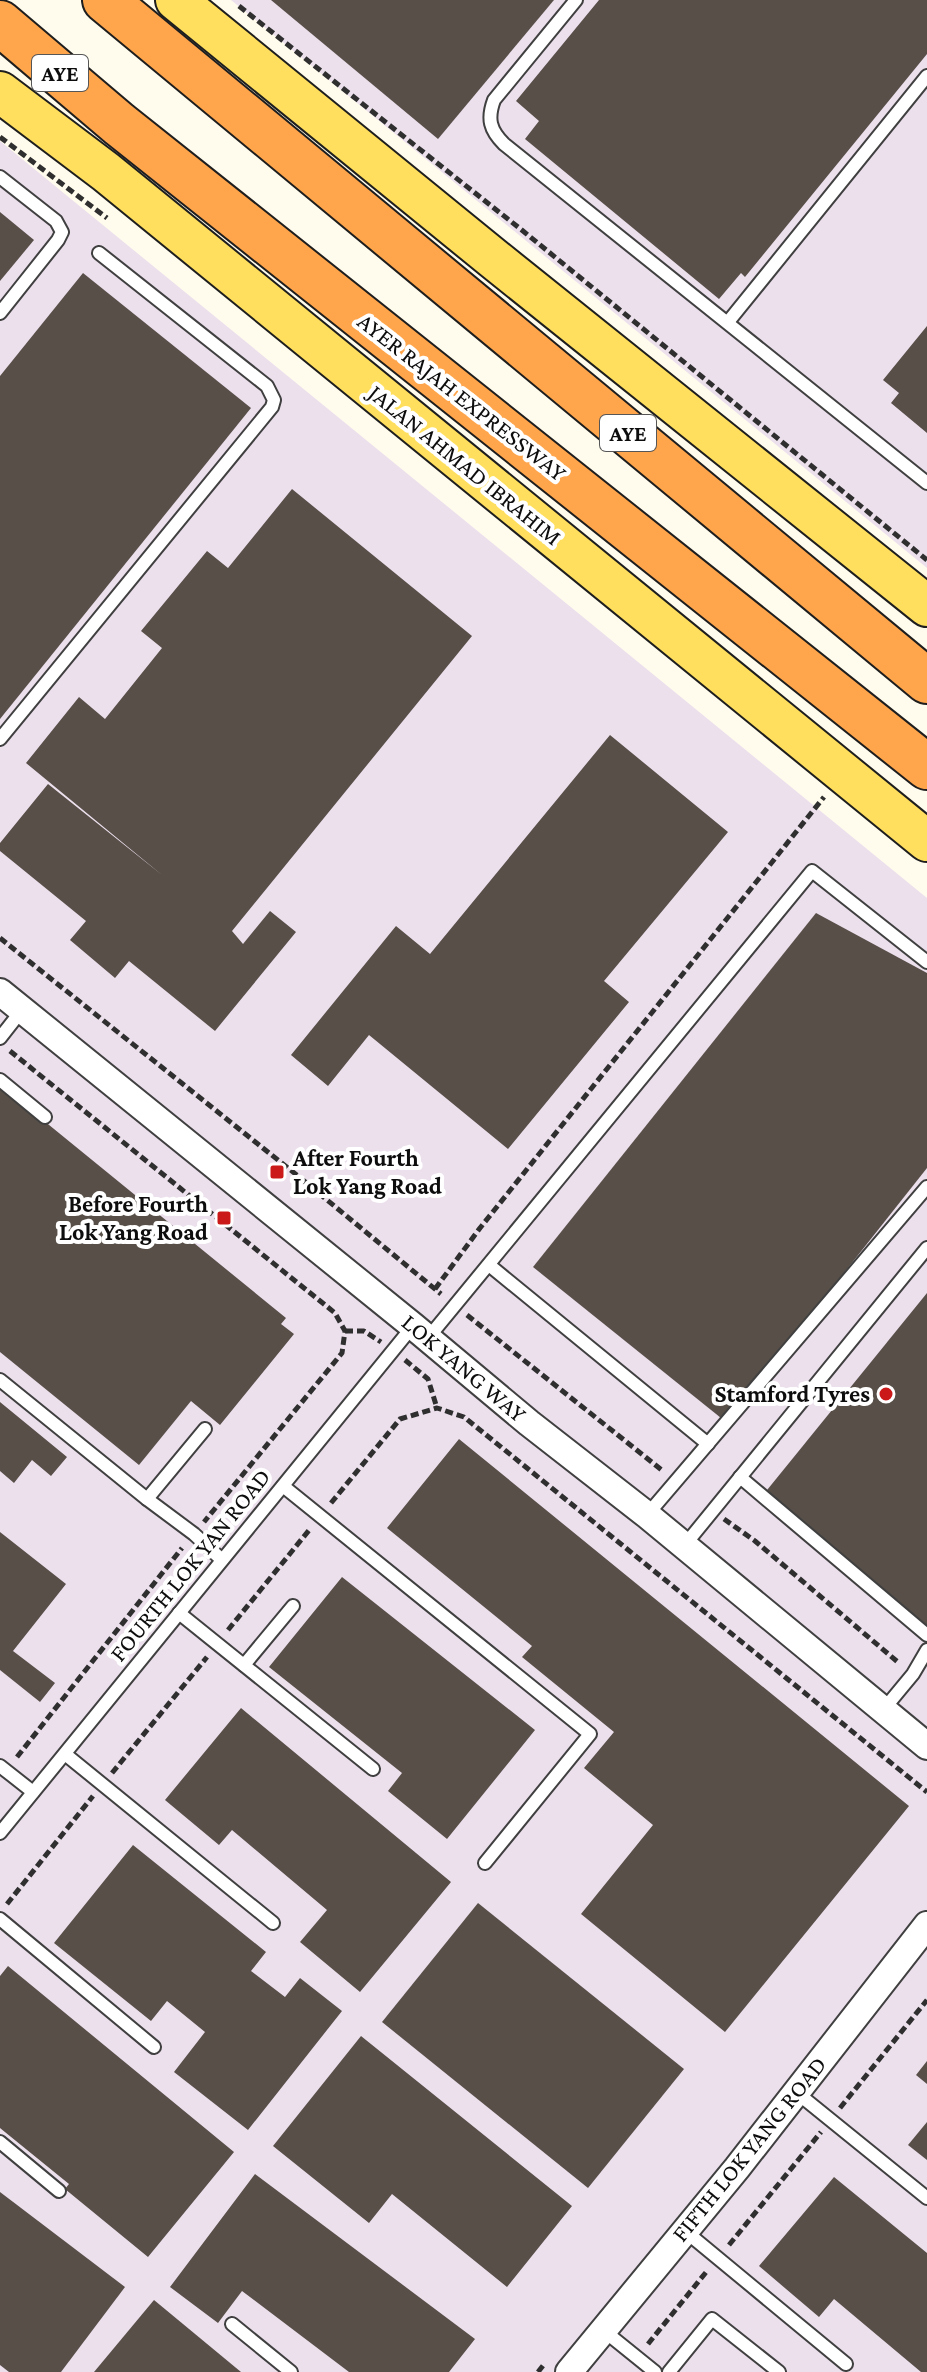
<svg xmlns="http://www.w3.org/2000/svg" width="927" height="2372" viewBox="0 0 927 2372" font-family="'Crimson Pro',serif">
<rect width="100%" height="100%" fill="#fffced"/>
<g fill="#ece0ed">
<polygon points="231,0 927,0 927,568"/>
<polygon points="0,141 927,898 927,2372 0,2372"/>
</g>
<g fill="#574f48">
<polygon points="271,0 554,0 438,139"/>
<polygon points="599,0 927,0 927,54 745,277 741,273 719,299 525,139 539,121 516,101"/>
<polygon points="0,212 34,240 0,281"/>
<polygon points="83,273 251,408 0,719 0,376"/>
<polygon points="927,326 927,433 891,403 899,393 883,380"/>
<polygon points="292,489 472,636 232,931 243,944 270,911 296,932 215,1031 129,961 115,978 70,940 86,921 0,851 0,843 48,784 162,875 26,763 79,697 105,719 162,648 141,631 207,551 228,568"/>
<polygon points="610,735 728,832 604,981 629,1002 508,1149 369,1035 328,1086 291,1055 396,926 430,954"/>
<polygon points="816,913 927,973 927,1168 726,1422 533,1267"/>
<polygon points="0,1085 286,1318 281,1324 294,1334 220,1425 191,1401 139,1465 0,1352"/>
<polygon points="927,1293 927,1628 763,1495"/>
<polygon points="0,1402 67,1457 51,1476 32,1460 14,1483 0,1471"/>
<polygon points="459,1439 909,1806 725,2032 581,1914 653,1825 584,1768 614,1732 522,1657 532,1646 387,1528"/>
<polygon points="0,1532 66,1584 13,1651 55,1683 40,1702 0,1670"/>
<polygon points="342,1577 535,1730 447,1839 388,1791 402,1773 269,1667"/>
<polygon points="241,1708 451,1882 360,1992 300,1942 327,1910 232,1830 219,1845 165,1800"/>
<polygon points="133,1845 266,1952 251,1971 285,1997 300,1978 342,2011 248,2130 174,2072 205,2032 167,2001 151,2021 54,1943"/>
<polygon points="478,1903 684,2069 588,2188 382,2022"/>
<polygon points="8,1966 234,2152 148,2257 65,2189 69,2184 0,2128 0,1976"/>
<polygon points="361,2036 572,2206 507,2287 392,2194 369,2223 273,2146"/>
<polygon points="927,2061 927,2084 916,2075"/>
<polygon points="927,2122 927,2160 908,2145"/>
<polygon points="255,2174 475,2339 449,2372 349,2372 242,2291 218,2323 170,2287"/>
<polygon points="834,2177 927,2253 927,2372 921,2372 834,2299 819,2317 759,2266"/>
<polygon points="0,2192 125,2287 61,2372 9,2372 0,2365"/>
<polygon points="154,2300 241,2372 94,2372"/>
</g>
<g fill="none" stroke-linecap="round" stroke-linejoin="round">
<g stroke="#404040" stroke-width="16">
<g id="lane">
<path d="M 576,0 L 494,100 C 487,119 490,130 504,144 L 927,483"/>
<polyline points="0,177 56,221 62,232 58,240 0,313"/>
<polyline points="728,322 927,76"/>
<polyline points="0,739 272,407 274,400 267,386 99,253"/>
<polyline points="0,1038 22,1010"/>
<polyline points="0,1080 45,1117"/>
<polyline points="489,1265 708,1444"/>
<polyline points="428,1338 812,871 927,962"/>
<polyline points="0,1380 147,1499 194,1534 222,1560"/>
<polyline points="740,1477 927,1635"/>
<polyline points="283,1486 590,1734 485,1863"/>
<polyline points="147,1499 205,1429"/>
<polyline points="647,1515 927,1187"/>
<polyline points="684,1546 927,1248"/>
<polyline points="179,1613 373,1769"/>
<polyline points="244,1665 293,1606"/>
<polyline points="884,1709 913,1674 927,1650"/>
<polyline points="65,1754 273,1923"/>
<polyline points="0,1766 33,1792"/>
<polyline points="0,1833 413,1326"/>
<polyline points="0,1919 154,2047"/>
<polyline points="796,2092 927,2198"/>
<polyline points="0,2142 59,2191"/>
<polyline points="685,2231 846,2364"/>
<polyline points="232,2324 291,2372"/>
<polyline points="603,2330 655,2372"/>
<polyline points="669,2372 712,2319 779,2372"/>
</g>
</g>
<g stroke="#404040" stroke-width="30">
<g id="street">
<polyline points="0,992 413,1326 529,1423 647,1515 927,1746"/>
<polyline points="569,2372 737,2168 927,1925"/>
</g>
</g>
<g stroke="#1e1e1e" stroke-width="44">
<g id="primary">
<polyline points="176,0 494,259 927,606"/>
<polyline points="0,92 106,172 927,841"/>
</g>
</g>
<g stroke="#1e1e1e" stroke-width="48">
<g id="highway">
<polyline points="105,0 927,681"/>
<polyline points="0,23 119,124 927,767"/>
</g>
</g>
<g stroke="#2f2f2f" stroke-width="5" stroke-dasharray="8 4" stroke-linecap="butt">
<polyline points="239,6 523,231 927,560"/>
<polyline points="0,137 107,218"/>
<polyline points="0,938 298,1176 441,1294"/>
<polyline points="10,1051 335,1313 345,1331 342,1353 204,1522"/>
<polyline points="435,1289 480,1228 824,797"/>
<polyline points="467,1315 663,1471"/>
<polyline points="345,1331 364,1331 381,1342"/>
<polyline points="405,1360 428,1379 437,1408"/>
<polyline points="331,1503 400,1419 437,1408 464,1417 927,1792"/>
<polyline points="724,1519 755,1541 899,1663"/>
<polyline points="228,1630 310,1529"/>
<polyline points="17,1757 182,1548"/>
<polyline points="112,1773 207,1657"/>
<polyline points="7,1904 93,1796"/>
<polyline points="840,2108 927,2000"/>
<polyline points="729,2245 821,2132"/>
<polyline points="648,2344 707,2271"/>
<polyline points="538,2372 545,2363"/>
</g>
<use href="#lane" stroke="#fff" stroke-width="12"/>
<use href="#street" stroke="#fff" stroke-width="26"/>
<use href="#primary" stroke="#ffdf5d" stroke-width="40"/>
<use href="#highway" stroke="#ffa54b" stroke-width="44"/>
</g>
<g fill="#cb1818" stroke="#fff" stroke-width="3">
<rect x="269" y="1164" width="16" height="16" rx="4"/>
<rect x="216" y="1210" width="16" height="16" rx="4"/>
<circle cx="886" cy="1394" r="8"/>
</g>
<g text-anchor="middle" stroke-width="8" stroke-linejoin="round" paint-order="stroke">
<g fill="#fff" stroke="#565656" stroke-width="2">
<rect x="32" y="55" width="56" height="36" rx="6"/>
<rect x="600" y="415" width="56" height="36" rx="6"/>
</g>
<g font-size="22" font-weight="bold" fill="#0d0d0d">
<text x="60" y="81">AYE</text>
<text x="628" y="441">AYE</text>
</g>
<g font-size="24" fill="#0d0d0d" stroke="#fff">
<text transform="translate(462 397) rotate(38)" y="8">AYER RAJAH EXPRESSWAY</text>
<text transform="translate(465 465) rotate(39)" y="8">JALAN AHMAD IBRAHIM</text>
<text transform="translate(464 1368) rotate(40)" y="8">LOK YANG WAY</text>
<text transform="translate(190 1565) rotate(-51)" y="8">FOURTH LOK YAN ROAD</text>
<text transform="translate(749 2149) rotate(-51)" y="8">FIFTH LOK YANG ROAD</text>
</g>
<g font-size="24" font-weight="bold" fill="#0d0d0d" stroke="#fff" text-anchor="end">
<text x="293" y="1166" text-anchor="start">After Fourth<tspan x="293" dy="28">Lok Yang Road</tspan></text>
<text x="208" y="1212">Before Fourth<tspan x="208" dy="28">Lok Yang Road</tspan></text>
<text x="870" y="1402">Stamford Tyres</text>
</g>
</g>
</svg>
